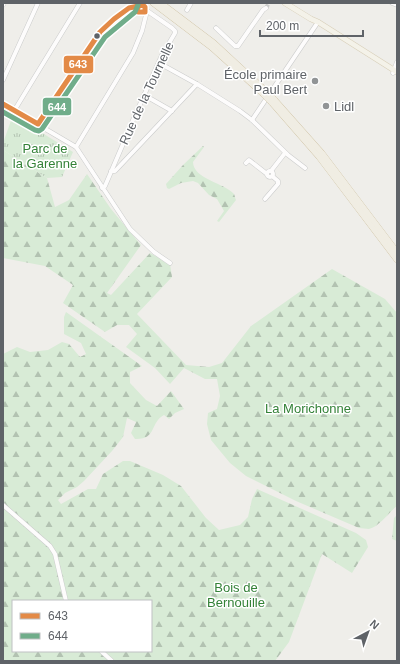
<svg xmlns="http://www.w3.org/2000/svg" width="400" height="664" viewBox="0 0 400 664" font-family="Arial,sans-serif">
<defs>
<pattern id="forest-firs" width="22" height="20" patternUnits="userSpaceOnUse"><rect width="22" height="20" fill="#d8ebd6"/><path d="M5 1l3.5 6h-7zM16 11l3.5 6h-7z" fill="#b2c2b1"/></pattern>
<pattern id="park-tufts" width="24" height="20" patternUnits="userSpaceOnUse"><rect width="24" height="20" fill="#d8ebd6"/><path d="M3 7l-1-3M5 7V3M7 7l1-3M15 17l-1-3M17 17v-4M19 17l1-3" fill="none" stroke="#b2c2b1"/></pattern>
</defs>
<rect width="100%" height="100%" fill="#efeeea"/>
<g fill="url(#forest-firs)" fill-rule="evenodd">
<path d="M 203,146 L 204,147 L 193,162 C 193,179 225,183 234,194 C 235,196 235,198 236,200 L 219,222 L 217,221 L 224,211 L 217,199 L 209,195 L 198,183 L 193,181 L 181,183 L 169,189 L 167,188 L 166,184 L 183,165 Z"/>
<path d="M 3,150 L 47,178 L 55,207 L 69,200 L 87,174 L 111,209 L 141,245 L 107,293 L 111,295 L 150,253 L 170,264 L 172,277 L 137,314 L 186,365 L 209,367 L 222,363 L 251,326 L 332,269 L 385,299 L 397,313 L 397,506 C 389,512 379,527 369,529 C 366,529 362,528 359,528 L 296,501 L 246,476 L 230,463 L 211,440 L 207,424 L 208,413 L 217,409 L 220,396 L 217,379 L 205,379 L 184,368 L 170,384 L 155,368 L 126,347 L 137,334 L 129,325 L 117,325 L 105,332 L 63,303 L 73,285 L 45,266 L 3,258 Z"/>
<path d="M 66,312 L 142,366 L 130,372 L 130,383 L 146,400 L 157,406 L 171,391 L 184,409 L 175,413 L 169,419 L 164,415 C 150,422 157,440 135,439 L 131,433 L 136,422 L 127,418 L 123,437 L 112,451 L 84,481 L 77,487 L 65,493 L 58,500 L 61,504 L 88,489 L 96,489 L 103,474 L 123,461 L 130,461 L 163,475 L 181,486 L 206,518 L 219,530 L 240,525 L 248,517 L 252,499 L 257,489 L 356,533 L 366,540 L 368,547 L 352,573 L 322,554 L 289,642 L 275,661 L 3,661 L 3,354 L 17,347 L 30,352 L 48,350 L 62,342 L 69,344 L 80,357 L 86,354 L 81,343 L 64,334 L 64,317 ZM 13,601 L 151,601 L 151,651 L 13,651 Z"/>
<polygon points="397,515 397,541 392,539 394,518"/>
</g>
<polygon fill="url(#park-tufts)" points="13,115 73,152 62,177 47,178 3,150 3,143"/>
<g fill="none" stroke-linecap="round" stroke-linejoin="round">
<polyline stroke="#cbcbca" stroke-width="4" stroke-dasharray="4 2" stroke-linecap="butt" points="266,8 269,3"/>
<g stroke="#cbcccc" stroke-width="5">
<g id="minor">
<polyline points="392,3 397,5"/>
<polyline points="3,5 4,3"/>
<polyline points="187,10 191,3"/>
<polyline points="216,28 235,46 238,46 263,10 266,8"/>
<polyline points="159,63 197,84 240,111 252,120 288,155 305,168"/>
<polyline points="393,73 397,62"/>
<polyline points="3,80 38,3"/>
<polyline points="144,95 172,111"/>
<polyline points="3,104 76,147 130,229 154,252 170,263"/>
<polyline points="14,111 80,3"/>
<polyline points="252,120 318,22"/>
<path d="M 38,124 L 100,32 L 114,19 L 130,7 C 134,6 139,5 143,5 L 145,7 L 145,12 L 142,13 L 139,13 L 133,3"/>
<polyline points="76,147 133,53 142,31 146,15 144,13"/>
<polyline points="246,163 249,160 267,174"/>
<circle cx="270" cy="174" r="3"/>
<polyline points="111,171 115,171 197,84"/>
<polyline points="271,171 285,153"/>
<polyline points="102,188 105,186 132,123 133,120 162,55 175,33 175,31 172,28 146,10"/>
<polyline points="265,199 278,184 278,181 272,176"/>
<polyline points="3,505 50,546 55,554 66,601"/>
<polyline points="101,651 112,661"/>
</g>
</g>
<g stroke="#d7ceb8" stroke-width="6">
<polyline id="major" points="285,3 311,19 318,22 397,72"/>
</g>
<g stroke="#c8b996" stroke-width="6">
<g id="highway">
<polyline points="153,3 211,47 262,93"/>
<polyline points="161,3 214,43 265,90"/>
<polyline points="274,99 322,153 397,252"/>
<polyline points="271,102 319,157 397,260"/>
</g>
</g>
<use href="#minor" stroke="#fdfcfc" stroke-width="4"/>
<use href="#major" stroke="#f4f2e9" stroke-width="5"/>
<use href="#highway" stroke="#f0ede3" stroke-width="5.5"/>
<g stroke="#c8b996" stroke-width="6" stroke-linecap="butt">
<g id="highway-bridge">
<polyline points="265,90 274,99"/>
<polyline points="262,93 271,102"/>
</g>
</g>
<use href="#highway-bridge" stroke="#f0ede3" stroke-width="5.5"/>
<g stroke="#fff" stroke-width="8">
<polyline id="bus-1" points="3,104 38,124 100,32 114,19 129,8 143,5 145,7 145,12 138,12 137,9 139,6"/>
</g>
<g stroke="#fff" stroke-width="8">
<polyline id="bus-2" points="3,112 35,130 39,131 42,129 105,37 135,12 138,5"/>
</g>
<use href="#bus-1" stroke="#e38a47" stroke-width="5"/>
<use href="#bus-2" stroke="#70ad8a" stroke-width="5"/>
</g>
<circle fill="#5f6368" stroke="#fff" stroke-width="1.5" cx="97" cy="36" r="3.5"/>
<g fill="#919496" stroke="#fff" stroke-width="1.5">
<circle cx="315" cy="81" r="4"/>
<circle cx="326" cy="106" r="4"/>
</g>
<g text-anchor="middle" stroke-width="3" stroke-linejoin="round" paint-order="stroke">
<g font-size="13" fill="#5f6368" stroke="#fff" text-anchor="end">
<text x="307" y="79">École primaire<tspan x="307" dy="15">Paul Bert</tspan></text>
<text x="334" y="111" text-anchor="start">Lidl</text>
</g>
<g font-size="13" fill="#5f6368" stroke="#fff">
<text transform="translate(146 93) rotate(-65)" y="5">Rue de la Tournelle</text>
</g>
<g font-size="13" fill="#348238" stroke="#fff">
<text x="45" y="153">Parc de<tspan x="45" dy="15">la Garenne</tspan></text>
<text x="308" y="413">La Morichonne</text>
<text x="236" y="592">Bois de<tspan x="236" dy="15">Bernouille</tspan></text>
</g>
</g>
<g stroke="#fff" stroke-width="1.5">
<rect x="63" y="55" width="31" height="19" rx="4" fill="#e38a47"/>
<rect x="42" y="97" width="30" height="19" rx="4" fill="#70ad8a"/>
</g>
<g font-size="11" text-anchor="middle" font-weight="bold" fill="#fff">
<text x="78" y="68">643</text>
<text x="57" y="111">644</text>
</g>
<rect width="400" height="664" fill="none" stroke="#5f6368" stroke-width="8"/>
<rect x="12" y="600" width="140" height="52" fill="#ffffff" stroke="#bfc1c3"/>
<rect x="20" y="613" width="20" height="6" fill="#e38a47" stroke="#bfc1c3"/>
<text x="48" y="620" font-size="12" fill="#5f6368">643</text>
<rect x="20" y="633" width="20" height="6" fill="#70ad8a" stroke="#bfc1c3"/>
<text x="48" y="640" font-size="12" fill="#5f6368">644</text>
<g transform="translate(368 632) rotate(41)" stroke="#ffffff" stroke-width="3" paint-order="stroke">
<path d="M0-3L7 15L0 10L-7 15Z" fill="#5f6368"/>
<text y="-6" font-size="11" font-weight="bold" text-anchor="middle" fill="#5f6368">N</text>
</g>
<path d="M260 30v6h103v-6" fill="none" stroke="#5f6368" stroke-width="2"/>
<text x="266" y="30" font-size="12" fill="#5f6368" stroke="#ffffff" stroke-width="3" paint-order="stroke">200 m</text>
</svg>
